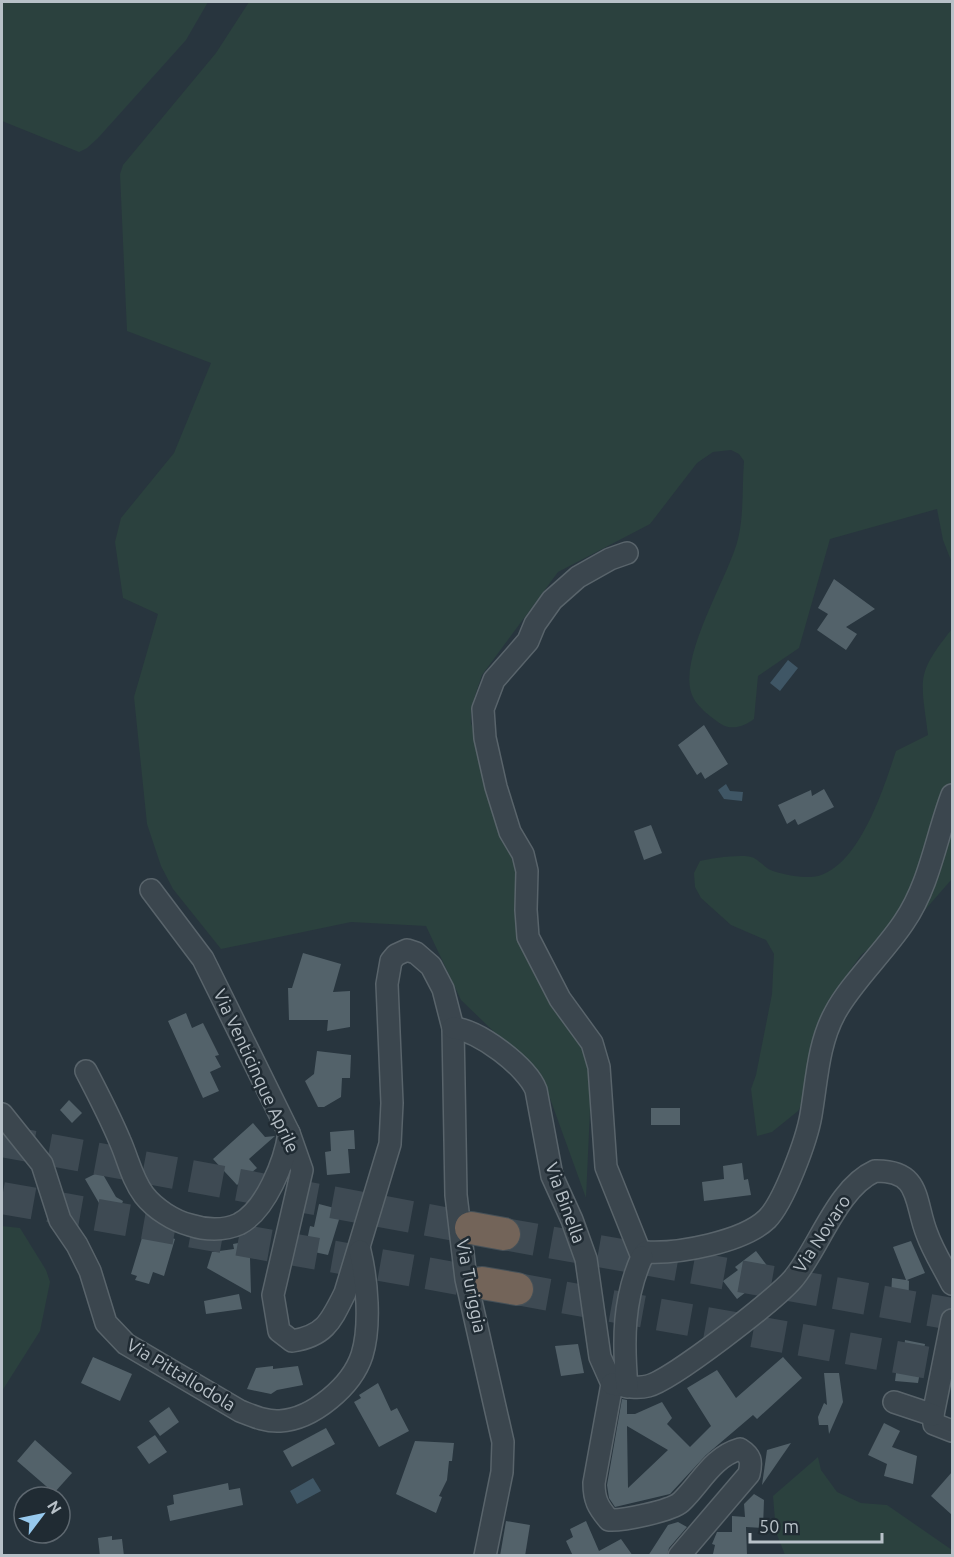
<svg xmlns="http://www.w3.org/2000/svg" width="954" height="1557" viewBox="0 0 954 1557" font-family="Ubuntu,sans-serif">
<rect width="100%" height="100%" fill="#28353e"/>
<g fill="#2b413e">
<polygon points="2,2 208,2 186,40 98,138 87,148 79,152 2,121"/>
<path d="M 249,2 L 952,2 L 952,563 L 943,540 L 937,509 L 830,539 L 799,648 L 758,676 L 754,719 C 745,726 731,731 721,724 C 713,719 698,707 694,699 C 673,664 729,577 738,539 C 744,515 742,486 744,461 L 739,454 L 731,450 L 713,452 L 697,463 L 650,524 L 558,572 L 482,675 C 477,691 470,706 471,723 L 517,866 L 525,946 L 592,1066 L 586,1198 L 543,1079 L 461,1000 L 426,926 L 351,922 L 221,949 L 173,889 L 161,866 L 147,824 L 134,697 L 158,614 L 123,598 L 115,542 L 121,518 L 174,453 L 211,363 L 127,331 L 120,174 L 123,165 L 216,53 Z"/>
<path d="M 952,629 L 952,879 L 910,927 L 887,934 L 861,955 L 828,1001 L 810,1052 L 806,1096 L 798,1111 L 772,1132 L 757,1136 L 751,1089 L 756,1075 L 772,994 L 774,954 L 766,940 L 731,925 L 701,898 L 695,887 L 694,873 L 700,861 C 711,858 746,853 754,858 C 761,862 765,868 773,871 C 786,875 805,879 818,876 C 860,865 884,787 896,751 L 928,735 C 921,678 915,675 952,629 Z"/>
<polygon points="2,1226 20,1228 46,1270 50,1282 40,1331 2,1391"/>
<polygon points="818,1457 821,1470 837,1492 861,1503 887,1505 952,1550 952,1555 785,1555 776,1532 773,1496"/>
</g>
<g fill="#3f5665">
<polygon points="788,660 798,668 780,691 770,683"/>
<polygon points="726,784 730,791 743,792 742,801 724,799 718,790"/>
<polygon points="313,1478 321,1491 297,1504 290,1491"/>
</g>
<g fill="#53626a" fill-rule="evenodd">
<polygon points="834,579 875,609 846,627 857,634 846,650 817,630 828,614 818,608"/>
<polygon points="704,725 728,764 705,779 701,772 697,775 678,745"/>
<polygon points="824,789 834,807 798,825 795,819 787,824 778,805 811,790 812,796"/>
<polygon points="651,825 662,853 644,860 634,831"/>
<polygon points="303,953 341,964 333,992 350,991 350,1027 327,1031 328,1020 289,1020 288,988 292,988"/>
<polygon points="186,1013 192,1028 203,1023 219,1055 215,1056 221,1067 210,1072 219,1091 203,1098 168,1021"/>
<polygon points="317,1051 351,1055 350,1078 342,1078 341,1097 324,1107 318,1107 305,1081 314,1074"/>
<polygon points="69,1100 82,1113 72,1123 60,1110"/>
<rect x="651" y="1108" width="29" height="17"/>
<polygon points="253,1123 265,1137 275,1136 249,1159 257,1168 237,1185 213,1159"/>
<polygon points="354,1130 355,1149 348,1149 350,1173 327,1175 325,1152 331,1151 330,1132"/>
<polygon points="742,1163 744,1180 748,1179 751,1195 704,1201 702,1182 724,1179 723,1166"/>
<polygon points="101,1171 116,1197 123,1201 115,1223 99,1212 103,1210 85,1179"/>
<polygon points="319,1204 342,1210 328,1255 305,1250 310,1226 314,1227"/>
<polygon points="145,1228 175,1239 164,1276 153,1272 149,1284 135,1280 137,1276 131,1274"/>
<polygon points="249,1241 253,1247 250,1258 251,1293 207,1268 212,1252 234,1249 233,1244"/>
<polygon points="911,1241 925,1273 907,1280 909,1281 908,1317 890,1315 892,1278 906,1280 893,1247"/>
<polygon points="756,1251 772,1272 737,1299 723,1281 738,1270 735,1267"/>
<polygon points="239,1294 242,1309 206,1314 204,1301"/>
<polygon points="905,1340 925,1344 918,1383 895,1381 898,1358 903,1359"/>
<polygon points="578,1344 584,1373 561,1376 555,1346"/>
<polygon points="93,1357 132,1374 120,1401 81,1383"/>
<path d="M 783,1357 L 802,1378 L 757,1419 L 753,1415 L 706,1455 L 670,1494 L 615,1507 L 609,1498 L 607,1485 L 622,1399 L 627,1400 L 627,1414 L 635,1414 L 662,1402 L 672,1418 L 667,1424 L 690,1447 L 711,1426 L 687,1388 L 717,1370 L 736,1398 ZM 627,1426 L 668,1450 L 628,1488 Z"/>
<polygon points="273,1366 273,1369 298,1366 303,1385 277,1390 271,1394 247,1389 256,1368"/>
<polygon points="824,1373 839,1373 843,1402 829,1434 828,1425 819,1425 818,1417 824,1403 827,1405"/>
<polygon points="378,1383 391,1411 397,1408 409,1431 379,1447 354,1402 361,1398 359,1395"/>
<polygon points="169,1407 179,1422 160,1436 149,1421"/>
<polygon points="884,1423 900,1431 892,1447 917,1456 913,1484 884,1476 887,1464 868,1455"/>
<polygon points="326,1428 335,1444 292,1467 283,1451"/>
<polygon points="155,1435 167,1452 149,1464 137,1447"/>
<polygon points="35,1440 72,1473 54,1493 17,1461"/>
<polygon points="415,1441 454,1443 452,1461 449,1461 447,1480 439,1496 442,1497 436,1513 396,1494"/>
<polygon points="791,1443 762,1485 767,1450"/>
<polygon points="952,1472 952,1515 931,1496"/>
<polygon points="228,1483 229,1490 240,1488 243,1505 170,1521 167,1506 174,1504 173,1495"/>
<polygon points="754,1494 764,1500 763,1528 746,1527 747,1555 713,1554 715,1545 712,1544 717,1532 732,1532 732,1516 745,1517 744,1504"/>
<polygon points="506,1521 530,1525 525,1556 500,1556"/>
<polygon points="586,1521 599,1551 621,1539 633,1556 573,1556 566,1541 573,1537 570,1529"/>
<polygon points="678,1522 687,1527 669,1548 667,1556 648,1556 668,1525"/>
<polygon points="112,1536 112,1540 122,1539 124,1556 100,1556 98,1538"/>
</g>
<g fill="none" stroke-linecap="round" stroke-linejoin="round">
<g stroke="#3e4a53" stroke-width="32" stroke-dasharray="32 16" stroke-linecap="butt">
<polyline points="2,1141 471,1228"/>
<polyline points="2,1198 482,1283"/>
<polyline points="504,1234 952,1314"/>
<polyline points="517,1289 952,1367"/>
</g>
<g stroke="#59646b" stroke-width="24">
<g id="minor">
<polyline points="627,553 610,559 578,577 552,600 535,624 528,641 494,680 483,709 485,738 496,787 510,832 523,854 527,871 526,910 528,937 560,999 592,1043 599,1067 606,1167 642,1257"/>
<path d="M 151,890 L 203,959 L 289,1133 L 302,1170 L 273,1295 L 279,1331 L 292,1341 C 325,1336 331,1321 345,1293 L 390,1144 L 392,1103 L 387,984 L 391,961 L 396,955 L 407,950 L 416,953 L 431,966 L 443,989 L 453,1028 L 456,1195 L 466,1279 L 503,1442 L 502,1472 L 485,1556"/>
<path d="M 453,1028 C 479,1030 527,1067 536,1090 L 552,1176 L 572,1220 L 586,1259 L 600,1357 L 612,1384 L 594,1483 C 594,1500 598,1507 609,1520 C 622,1521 671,1511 681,1502 C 701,1483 712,1457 740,1449 C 751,1456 752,1461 749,1474 L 679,1556"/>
<path d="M 86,1071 C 98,1094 110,1117 120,1141 C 128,1159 132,1179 144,1195 C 155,1209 174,1221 190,1225 C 205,1230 224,1231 239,1224 C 266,1210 285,1161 289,1133"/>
<path d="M 2,1114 L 42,1164 L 60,1220 L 77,1245 L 90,1271 L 106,1323 L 126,1344 L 240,1411 C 253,1416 266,1422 280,1421 C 313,1419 352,1386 362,1355 C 371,1326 367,1280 360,1251"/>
<path d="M 642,1257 L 646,1252 C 678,1254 743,1242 767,1219 C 784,1202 807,1139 811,1115 C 817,1080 818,1044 835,1013 C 850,984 885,951 904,922 C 930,884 936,837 952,795"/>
<polyline points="952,1320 933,1415 934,1424 952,1431"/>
<path d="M 612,1384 C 623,1386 637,1389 648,1386 C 672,1380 775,1300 793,1279 C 819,1248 837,1188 875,1171 C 922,1170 914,1202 927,1234 C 933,1251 944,1268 952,1284"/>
<path d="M 627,1387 C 623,1341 623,1299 642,1257"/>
<polyline points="894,1402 933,1415"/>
</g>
</g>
<g stroke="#465158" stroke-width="34">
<g id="highway">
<polyline points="471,1228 504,1234"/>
<polyline points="482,1283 517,1289"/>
</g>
</g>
<use href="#minor" stroke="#3b464e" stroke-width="21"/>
<use href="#highway" stroke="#736459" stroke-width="32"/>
</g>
<g text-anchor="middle" stroke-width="5" stroke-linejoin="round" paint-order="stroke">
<g font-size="18" fill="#b8c1c8" stroke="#202b33">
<text transform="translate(256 1071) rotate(65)" y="6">Via Venticinque Aprile</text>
<text transform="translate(565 1203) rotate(70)" y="6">Via Binella</text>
<text transform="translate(822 1234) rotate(-57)" y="6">Via Novaro</text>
<text transform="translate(471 1286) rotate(79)" y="6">Via Turiggia</text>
<text transform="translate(181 1375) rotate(31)" y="6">Via Pittallodola</text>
</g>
</g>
<rect width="954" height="1557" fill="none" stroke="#b8c1c8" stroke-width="6"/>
<g transform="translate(42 1515) rotate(58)"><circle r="28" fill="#202b33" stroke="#5d676f" stroke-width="1.5"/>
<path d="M0-4.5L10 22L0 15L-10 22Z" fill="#97c9ee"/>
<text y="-9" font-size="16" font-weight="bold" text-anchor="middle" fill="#b8c1c8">N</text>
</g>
<path d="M750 1533v9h132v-9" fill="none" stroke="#b8c1c8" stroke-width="3"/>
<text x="759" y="1533" font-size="18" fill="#b8c1c8" stroke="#202b33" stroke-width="4.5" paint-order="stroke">50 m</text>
</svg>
